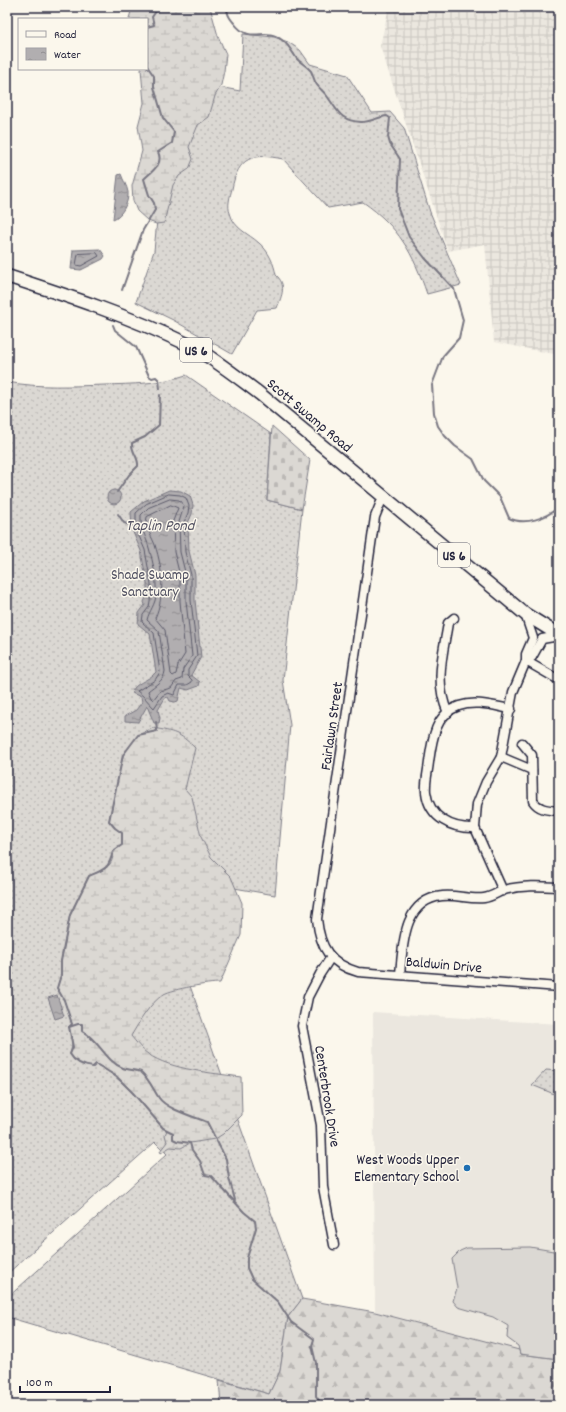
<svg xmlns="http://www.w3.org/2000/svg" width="566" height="1412" viewBox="0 0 566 1412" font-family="Dekko,sans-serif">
<defs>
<pattern id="industrial-grid" width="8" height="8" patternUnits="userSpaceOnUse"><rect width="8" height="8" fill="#ebe7df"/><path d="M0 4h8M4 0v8" fill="none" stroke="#c9c6c0"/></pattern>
<pattern id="grass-dots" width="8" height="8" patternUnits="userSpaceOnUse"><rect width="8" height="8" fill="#dbd8d3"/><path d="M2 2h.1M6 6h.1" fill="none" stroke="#bcb9b6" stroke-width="1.8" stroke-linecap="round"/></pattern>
<pattern id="forest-firs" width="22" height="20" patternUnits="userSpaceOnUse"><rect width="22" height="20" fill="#dbd8d3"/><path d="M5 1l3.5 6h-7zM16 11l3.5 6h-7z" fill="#bcb9b6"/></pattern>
<pattern id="wetland-marsh" width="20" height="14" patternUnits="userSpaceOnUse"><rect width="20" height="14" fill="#dbd8d3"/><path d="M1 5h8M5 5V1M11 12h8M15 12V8" fill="none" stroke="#bcb9b6"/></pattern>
<pattern id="cemetery-stones" width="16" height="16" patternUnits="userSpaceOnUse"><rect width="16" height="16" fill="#dbd8d3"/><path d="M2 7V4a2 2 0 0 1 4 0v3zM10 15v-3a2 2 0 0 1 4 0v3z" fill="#bcb9b6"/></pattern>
<pattern id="water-ripples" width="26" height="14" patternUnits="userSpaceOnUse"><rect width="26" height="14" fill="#b1aeb0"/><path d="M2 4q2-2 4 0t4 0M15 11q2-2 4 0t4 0" fill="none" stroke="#908d90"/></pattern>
</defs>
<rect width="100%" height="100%" fill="#fbf7ec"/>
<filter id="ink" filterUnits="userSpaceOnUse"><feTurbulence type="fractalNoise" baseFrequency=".025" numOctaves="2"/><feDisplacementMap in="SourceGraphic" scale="8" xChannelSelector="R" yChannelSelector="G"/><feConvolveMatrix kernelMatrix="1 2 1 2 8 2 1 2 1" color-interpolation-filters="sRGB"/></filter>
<g filter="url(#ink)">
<polygon fill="#ebe7df" points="373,1012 559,1024 559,1359 546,1358 375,1312"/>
<polygon fill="url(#industrial-grid)" points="389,7 544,7 559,10 559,355 494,342 485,244 448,251 380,46"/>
<g fill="url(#grass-dots)" stroke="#7e7d87">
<path d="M 243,34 L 274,37 L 288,42 L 300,50 L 310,64 L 347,75 L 372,113 L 390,112 L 404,128 L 430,212 L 461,285 L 427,294 C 413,253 399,227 363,202 L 328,208 L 283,159 C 254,153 238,156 232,189 C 230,196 227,206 230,213 C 234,229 248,233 259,243 C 269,251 274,264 276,275 C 287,285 282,295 277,308 L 257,310 L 232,354 L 173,320 L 136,302 L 154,251 L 171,78 L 240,91 Z"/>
<path d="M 186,375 L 271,434 L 267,500 L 302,509 L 283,680 L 290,725 L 275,895 L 211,884 L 175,944 L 302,1299 L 288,1317 L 280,1371 L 269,1394 L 7,1317 L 7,1298 L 167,1154 L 155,1142 L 7,1274 L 7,382 C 39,388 72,386 105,385 C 132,384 160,384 186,375 Z"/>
<polygon points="546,1070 559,1071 559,1096 532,1085"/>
</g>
<polygon fill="url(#forest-firs)" stroke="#7e7d87" points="302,1299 375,1312 519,1350 520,1354 559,1359 559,1405 221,1405 219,1380 269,1394 280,1371 288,1317"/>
<g fill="url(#wetland-marsh)" stroke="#7e7d87">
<polygon points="132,7 210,7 218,36 226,54 224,71 221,85 215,96 209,117 198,125 189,147 193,159 189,169 179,176 173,185 164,223 156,224 148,221 137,211 133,201 132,186 142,151 138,126 144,103 141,69 147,69 147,19 129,19"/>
<path d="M 153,728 C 174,732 179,732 195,748 L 185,789 L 192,797 L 201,837 L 211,857 L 231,877 L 242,903 L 241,935 L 220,983 C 208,983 173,989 164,994 C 149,1004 140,1021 131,1036 C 136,1042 142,1050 148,1054 C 171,1070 213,1073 241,1077 L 242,1115 L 223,1134 L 215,1139 L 190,1143 L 181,1148 L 170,1147 L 161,1153 L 160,1151 L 167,1142 L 165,1135 L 167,1130 L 163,1128 C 143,1105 124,1079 96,1064 L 93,1067 C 84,1066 75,1063 70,1054 C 73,1045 72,1037 69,1027 L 72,1024 L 64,1000 L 57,988 L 61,975 L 61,961 L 70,915 L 89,876 C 95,873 106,870 110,864 C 116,854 109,854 122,845 L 122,833 L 115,828 L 109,821 L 123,755 L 138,735 Z"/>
</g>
<polygon fill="url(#cemetery-stones)" stroke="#7e7d87" points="272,426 310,460 302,509 267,500"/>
<polygon fill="#dbd8d3" stroke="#7e7d87" points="530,1247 559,1252 559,1359 520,1354 518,1346 507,1338 508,1326 493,1317 458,1307 453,1301 457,1288 452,1259 460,1251 467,1248"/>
<g fill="url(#water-ripples)" stroke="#787681">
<path d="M 121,174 C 123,180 127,186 128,192 C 129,202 122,216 113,219 L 118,175 Z"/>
<polygon points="100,249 105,256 103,259 81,270 71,269 73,250"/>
<path d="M 169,490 L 181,491 L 190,496 L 193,505 L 192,514 L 188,523 L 189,551 L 195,575 L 195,600 L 201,657 L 191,675 L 200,682 L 199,686 L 188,690 L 181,688 L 178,701 L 175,702 L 170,701 L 168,697 L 165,698 L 158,710 L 160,718 L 159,723 L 154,723 L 147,706 L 138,722 L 125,721 L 125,716 L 136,710 L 142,702 L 141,697 L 132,693 C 133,683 149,681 156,672 L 150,634 L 138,624 L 139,613 L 145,605 L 144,602 L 147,595 L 147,584 L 141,551 L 132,530 L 131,512 L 144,501 Z"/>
<circle cx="114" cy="497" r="7"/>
<polygon points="57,995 64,1016 55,1019 48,998"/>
</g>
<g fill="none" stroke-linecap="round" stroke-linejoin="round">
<g stroke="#5b5a6a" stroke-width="1">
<polygon points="97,253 99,256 81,266 76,265 78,254"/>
<path d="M 169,494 L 180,495 L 186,498 L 189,506 L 188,513 L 184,522 L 185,552 L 191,575 L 191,600 L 197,656 L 188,670 L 188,676 L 192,680 L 192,682 L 187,685 L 179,685 L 174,695 L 168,693 L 162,696 L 154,708 C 148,702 144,696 137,691 L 155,680 L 160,672 L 154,633 L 142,622 L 143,615 L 149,607 L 151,595 L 151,584 L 145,550 L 136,529 L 136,513 L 146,504 Z"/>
<path d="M 170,499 L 179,500 L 184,506 L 179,522 L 180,552 L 186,576 L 186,601 L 192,656 L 183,669 L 182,679 L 176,681 L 171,688 L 160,691 L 153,700 L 151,698 L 148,691 C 155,685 164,681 165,671 L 159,631 L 147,620 C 149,611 156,604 156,594 C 157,580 153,562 149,548 C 146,536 140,528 141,515 L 148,508 Z"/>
<path d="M 171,505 L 178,508 L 173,521 L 174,552 L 180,576 L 180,601 L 185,654 L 178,665 L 176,674 L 173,676 L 171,674 L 165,630 L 155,618 C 165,595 163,570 155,545 C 152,537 147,530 146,522 L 147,517 Z"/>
</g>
<g stroke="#787681" stroke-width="2">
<path d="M 227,7 C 227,14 229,17 234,23 C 251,46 264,25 282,40 C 289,45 292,52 297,59 C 301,63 307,66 311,71 C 313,75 314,81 317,85 C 320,89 324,92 327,96 C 338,111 340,121 361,122 C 371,122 378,117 387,116 L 390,118 L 388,137 L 390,144 L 400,159 L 398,209 L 409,237 L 425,258 L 454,289 L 463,320 L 459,338 L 443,356 L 432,385 L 434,413 L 438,426 L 445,436 L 455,446 L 473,459 L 484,481 L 500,497 L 509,518 C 525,526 546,518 559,507"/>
<polyline points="147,27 154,25 152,17 159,7"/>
<path d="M 122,290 L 143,230 L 155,210 L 154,203 L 149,195 L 144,179 C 152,171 164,164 158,152 L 172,143 L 174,132 L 163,118 L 154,87 L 154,76 L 147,66"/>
<polyline points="113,325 115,330 136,347 149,376 152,378 156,377 159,380 160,389"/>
<path d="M 117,492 L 129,475 L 138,466 C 139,457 131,452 132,443 L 145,437 L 159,425 L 160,395"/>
<polyline points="118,514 124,523 134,526"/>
<path d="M 156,722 L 157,731 L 138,735 L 123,755 L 109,821 L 115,828 L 122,833 L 122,845 L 113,851 C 109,869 105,869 89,876 L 70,915 L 61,961 L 61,975 L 57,988 L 64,1000 L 72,1024 L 69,1027 L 73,1047 L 70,1054 C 75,1063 84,1066 93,1067 L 96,1064 L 116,1076 L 133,1093 L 163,1128 L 173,1133 L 173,1139 L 177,1141 L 190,1143 L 192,1150 L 200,1161 L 205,1175 L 211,1176 L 244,1212 L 255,1221 L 256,1228 L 247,1258 L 247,1268 L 252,1279 L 278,1302 L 291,1322 L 314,1339 L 312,1346 L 316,1363 L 316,1396 L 322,1405"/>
<path d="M 69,1027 L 78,1024 L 82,1024 L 82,1031 C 99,1040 105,1061 123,1068 C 128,1070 136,1070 141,1072 C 149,1079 153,1089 159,1098 C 166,1109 195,1117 207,1122 L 226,1159 L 229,1178 L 235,1200"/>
</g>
<g stroke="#22223b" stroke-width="11">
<g id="minor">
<path d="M 383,497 L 375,517 L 317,919 C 320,948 330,964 358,972 L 559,987"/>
<polyline points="526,661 532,657 542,639 559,636"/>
<polyline points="526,661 559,680"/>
<path d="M 448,713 C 434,682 443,655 448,623 L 454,618"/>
<path d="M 522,743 L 532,755 L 533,801 C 539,810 549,810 559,811"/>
<polyline points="501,757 532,770"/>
<path d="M 475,828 C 452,829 429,818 426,792 C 425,782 428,772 429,762 C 432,740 435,714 459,706 C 476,700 494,706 511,709"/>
<polyline points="503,891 475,828 477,804 486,782 501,757 513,692 526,661 526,654 533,638 525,614"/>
<polyline points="331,957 320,974 308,997 302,1026 321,1125 323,1187 334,1245"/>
<path d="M 400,974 C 403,945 403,900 442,896 C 456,894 470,900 484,898 C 492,897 498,892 504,890 C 523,885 540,886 559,887"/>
</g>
</g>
<g stroke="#22223b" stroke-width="15">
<path id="highway" d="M 7,276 C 68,296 129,316 187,344 C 213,357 237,377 260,394 L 525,614 L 559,635"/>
</g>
<use href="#minor" stroke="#fbf7ec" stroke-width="8"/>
<use href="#highway" stroke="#fbf7ec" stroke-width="12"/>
</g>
</g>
<circle fill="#1f6fb2" stroke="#fbf7ec" stroke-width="1.5" cx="467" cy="1168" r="4"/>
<g text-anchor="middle" stroke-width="3" stroke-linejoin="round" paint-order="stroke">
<g fill="#fbf7ec" stroke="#636270" stroke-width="1">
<rect x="180" y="338" width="32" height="24" rx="3"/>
<rect x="438" y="543" width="32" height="24" rx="3"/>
</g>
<g font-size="14" font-weight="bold" fill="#22223b">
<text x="196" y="355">US 6</text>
<text x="454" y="560">US 6</text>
</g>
<g font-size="15" fill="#22223b" stroke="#fbf7ec">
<text transform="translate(310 415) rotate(40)" y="5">Scott Swamp Road</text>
<text transform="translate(331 726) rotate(-82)" y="5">Fairlawn Street</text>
<text transform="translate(444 964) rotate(5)" y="5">Baldwin Drive</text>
<text transform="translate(328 1096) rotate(81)" y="5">Centerbrook Drive</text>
</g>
<g font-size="15" fill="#505061" stroke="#fbf7ec">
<text x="150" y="579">Shade Swamp<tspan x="150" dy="17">Sanctuary</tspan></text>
</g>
<g font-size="15" fill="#22223b" stroke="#fbf7ec" text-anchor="end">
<text x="459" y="1164">West Woods Upper<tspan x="459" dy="17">Elementary School</tspan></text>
</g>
<g font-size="16" font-style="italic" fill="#545364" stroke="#fbf7ec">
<text x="160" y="530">Taplin Pond</text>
</g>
</g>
<rect width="566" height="1412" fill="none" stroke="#fbf7ec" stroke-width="24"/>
<rect x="12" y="12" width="542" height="1388" fill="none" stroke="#22223b" stroke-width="1.5" filter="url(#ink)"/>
<rect x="18" y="18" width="130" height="52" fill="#fbf7ec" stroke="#a4a2a5"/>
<rect x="26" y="31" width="20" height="6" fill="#fbf7ec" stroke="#a4a2a5"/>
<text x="54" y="38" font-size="12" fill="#22223b">Road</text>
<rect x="26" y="48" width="20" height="12" fill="url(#water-ripples)" stroke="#a4a2a5"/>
<text x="54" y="58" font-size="12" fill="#22223b">Water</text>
<path d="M20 1386v6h90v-6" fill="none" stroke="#22223b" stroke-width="2"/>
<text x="26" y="1386" font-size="12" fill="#22223b" stroke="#fbf7ec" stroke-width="3" paint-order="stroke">100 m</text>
</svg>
